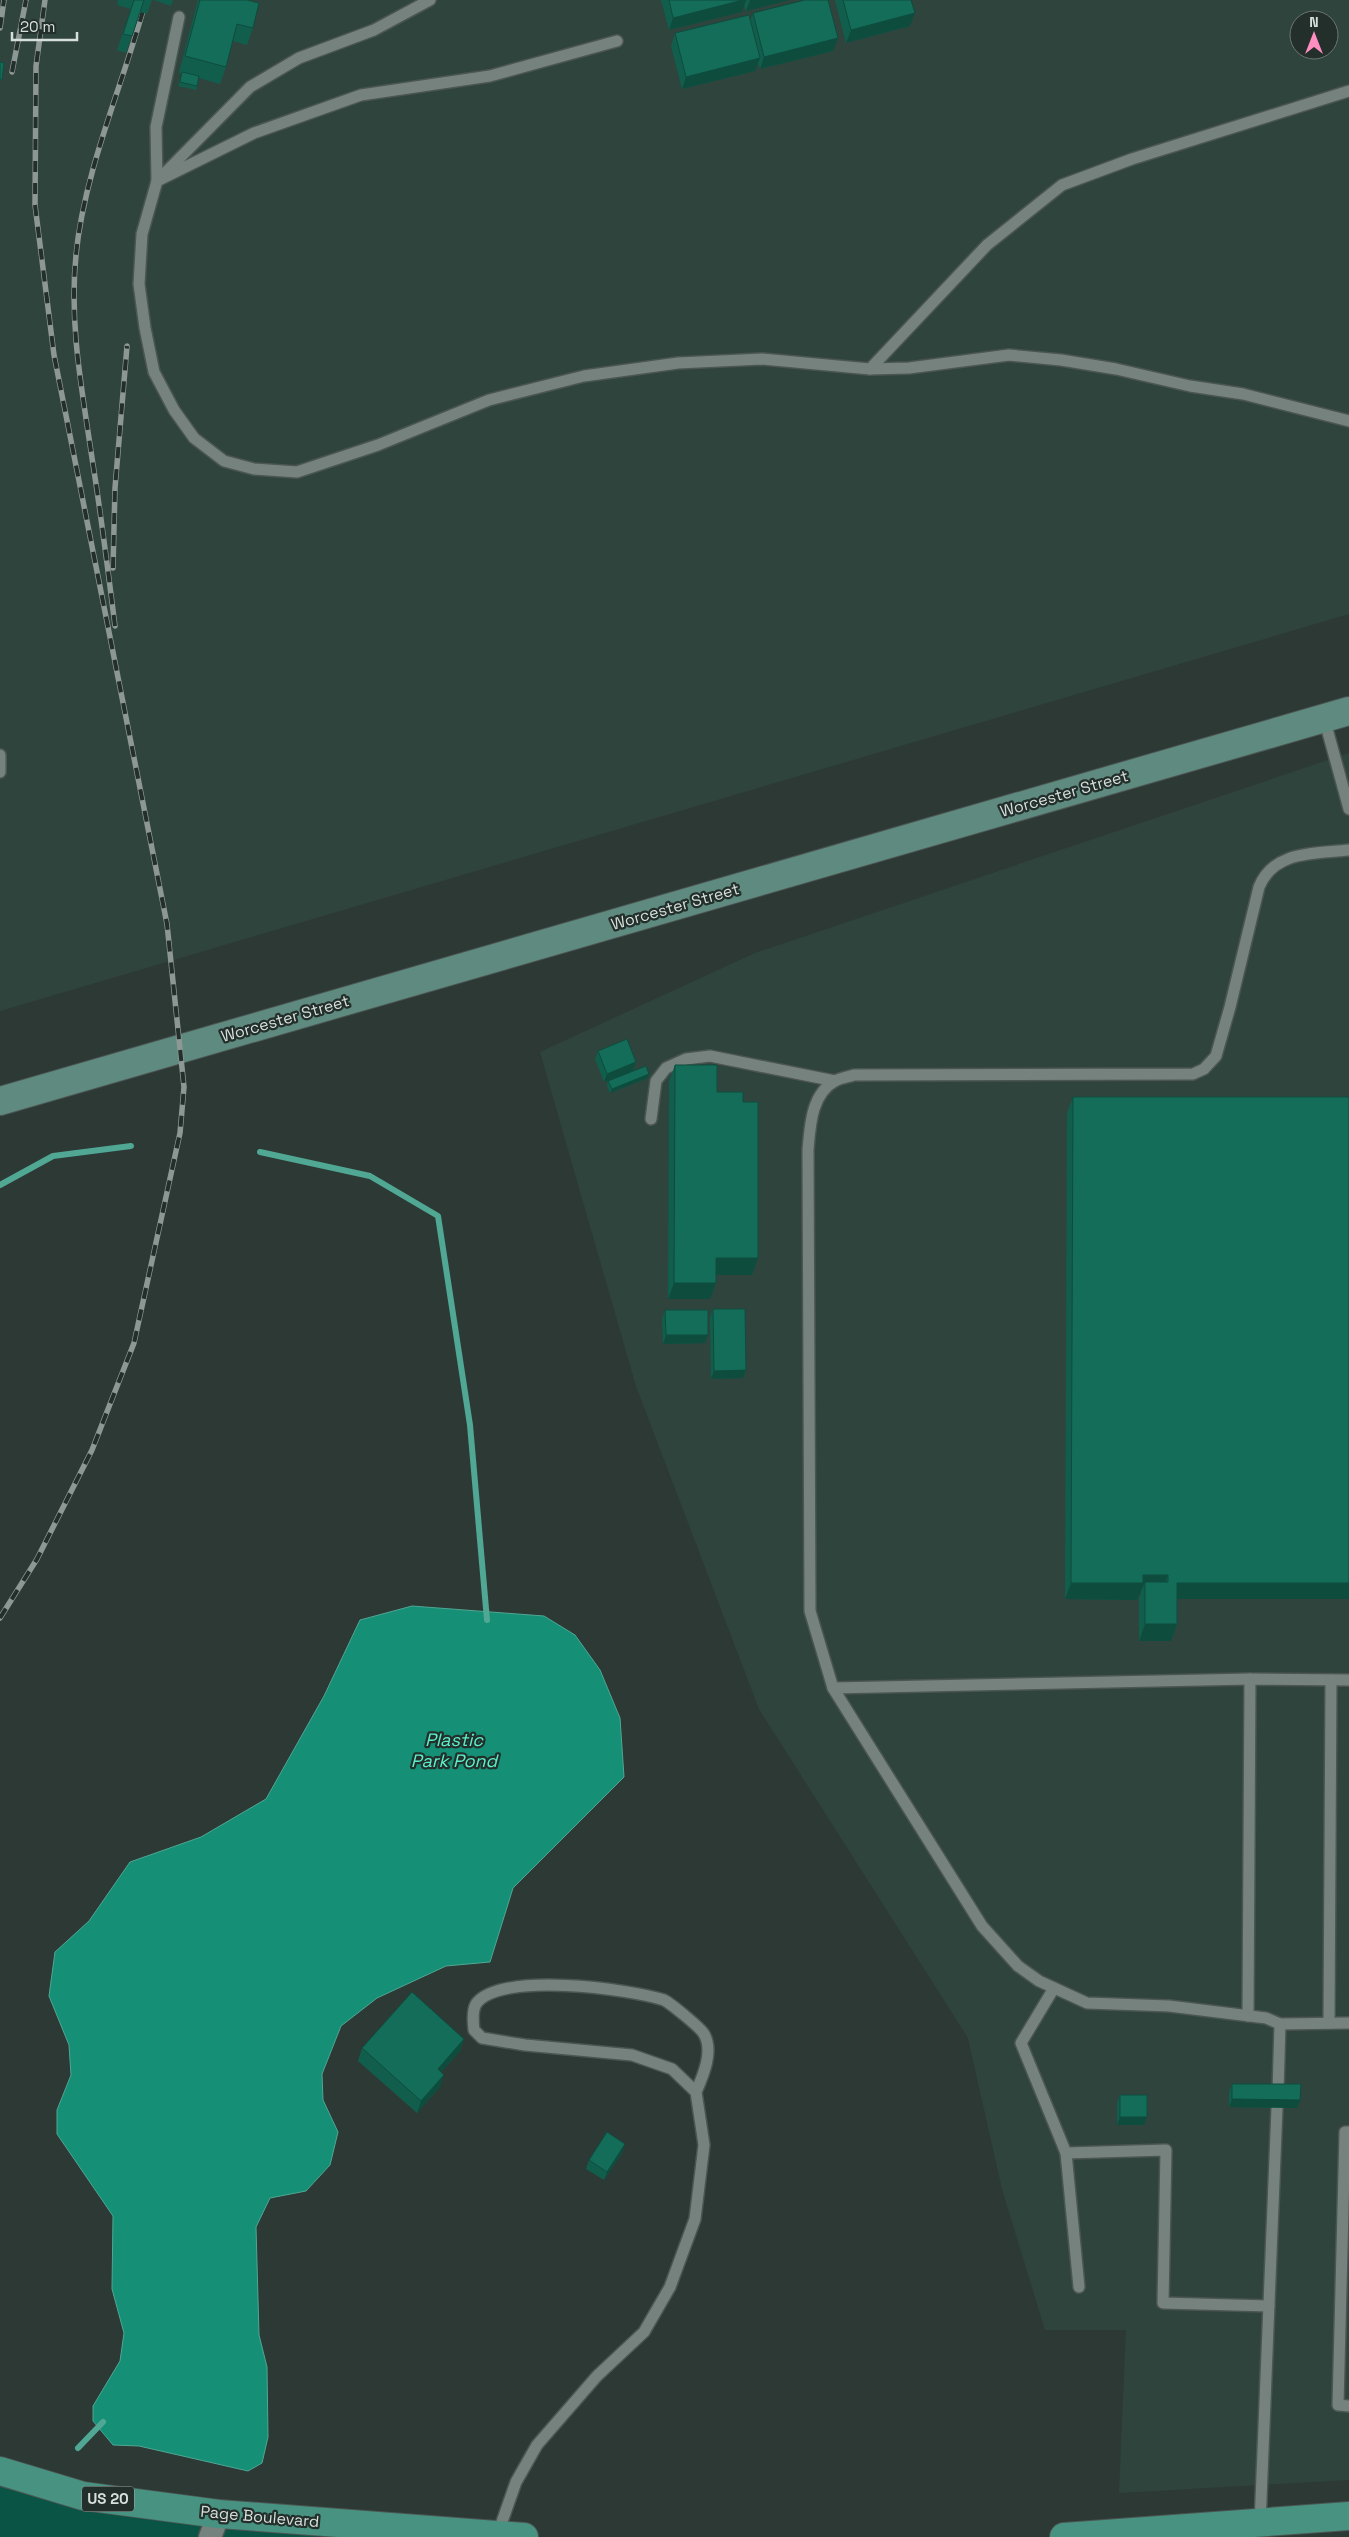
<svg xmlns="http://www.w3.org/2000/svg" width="1349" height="2537" viewBox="0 0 1349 2537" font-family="'Space Grotesk',sans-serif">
<rect width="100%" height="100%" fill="#2d3935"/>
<g fill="#30443e" fill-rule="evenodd">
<path d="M 0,0 L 1349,0 L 1349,614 L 0,1011 ZM 1299,20 L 1329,20 L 1329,50 L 1299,50 Z"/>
<polygon points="1349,753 1349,2480 1119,2493 1126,2330 1045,2330 1002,2189 968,2038 759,1709 636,1386 540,1052 755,953"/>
</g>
<polygon fill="#095444" points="0,2466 316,2534 314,2537 0,2537"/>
<polygon fill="#158f75" stroke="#4fa794" points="412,1606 544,1616 575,1635 600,1670 620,1718 624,1777 513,1888 490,1962 446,1966 377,1998 341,2026 322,2074 323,2100 338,2132 330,2165 306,2191 270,2198 256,2227 259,2335 267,2367 268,2437 262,2463 248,2471 139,2446 113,2445 93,2421 93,2406 120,2361 124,2333 112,2289 113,2216 57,2134 57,2110 71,2075 69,2045 49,1996 55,1952 89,1921 130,1862 201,1837 266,1799 324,1696 360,1620"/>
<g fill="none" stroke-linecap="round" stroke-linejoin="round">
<g stroke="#4fa794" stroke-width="6">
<polyline points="260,1152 370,1176 438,1216 470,1425 487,1620"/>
<polyline points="0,1185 53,1156 131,1146"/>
<polyline points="78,2448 103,2422"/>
</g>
<g stroke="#4b5552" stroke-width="14">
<g id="service">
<polyline points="179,17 156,127 157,181 250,87 299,58 374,30 430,0"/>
<polyline points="617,41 490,76 361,95 254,133 157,181 142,234 139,284 145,328 154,372 174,410 194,438 224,461 254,469 297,472 378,445 489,400 584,376 678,363 762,359 870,369 987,245 1062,185 1132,159 1349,91"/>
<polyline points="870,369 909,368 1009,355 1061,360 1116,369 1190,386 1243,394 1349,421"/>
<polyline points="1324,718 1349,809"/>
<polyline points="0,755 0,772"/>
<polyline points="651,1119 656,1081 666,1068 686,1059 710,1056 835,1081"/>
<polyline points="833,1688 1250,1679"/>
<polyline points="1054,1988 1021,2043 1066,2153 1079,2287"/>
<polyline points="1248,2016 1250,1679 1349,1680"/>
<polyline points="1329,2023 1331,1680"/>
<polyline points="1280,2024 1349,2023"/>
<path d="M 1278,2092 L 1280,2024 L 1266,2018 L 1169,2006 L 1087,2003 L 1039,1981 L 1018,1966 L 982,1926 L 833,1688 L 810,1611 L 808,1150 C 810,1127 811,1094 835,1081 C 840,1078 848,1077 854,1075 L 1193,1074 L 1204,1069 L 1216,1056 L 1230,1007 L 1259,887 C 1274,850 1315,854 1349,850"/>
<polyline points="1349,2132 1345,2132 1338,2405 1349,2406"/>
<polyline points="1066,2153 1166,2150 1163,2303 1269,2306"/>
<polyline points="1260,2524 1277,2108"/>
<path d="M 497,2536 L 516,2482 L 537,2445 L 597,2376 L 644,2332 L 670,2287 L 695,2219 L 704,2145 L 696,2092 L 672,2069 L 632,2055 L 525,2045 L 482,2038 L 474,2030 C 473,2022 472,2011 476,2004 C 499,1971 630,1989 664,2000 C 670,2003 701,2028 704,2034 C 714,2051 703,2076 696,2092"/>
</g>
</g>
<g stroke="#4b5552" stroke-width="25">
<polyline id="minor" points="210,2537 219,2514"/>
</g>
<g stroke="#4b5552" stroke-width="30">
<polyline id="secondary" points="0,1101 1349,711"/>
</g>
<g stroke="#4b5552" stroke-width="30">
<g id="primary">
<polyline points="0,2471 83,2496 219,2514 524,2537"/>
<polyline points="1064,2537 1349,2516"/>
</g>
</g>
<use href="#service" stroke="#75827e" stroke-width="11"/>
<use href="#minor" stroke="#75827e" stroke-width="22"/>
<use href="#secondary" stroke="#5e8a7f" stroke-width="28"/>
<use href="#primary" stroke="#479280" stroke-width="28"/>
<g stroke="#8d9794" stroke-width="5.5">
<g id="rail">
<polyline points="0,28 4,0"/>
<polyline points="12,72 26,0"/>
<polyline points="113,568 115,488 127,346"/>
<path d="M 115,626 C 108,570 101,514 92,458 C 82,390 69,324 76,255 C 84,171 124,82 146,0"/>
<polyline points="0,1618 37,1559 92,1450 134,1343 180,1133 184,1087 167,924 54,355 35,205 36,66 45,0"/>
</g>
</g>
<use href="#rail" stroke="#232f2b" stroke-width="4" stroke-dasharray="11" stroke-linecap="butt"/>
</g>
<g fill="#115e4d">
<polygon points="118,0 152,0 147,14 140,12 126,53 117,50 131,9 117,5"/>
<polygon points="154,0 173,0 171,6"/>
<polygon points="198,0 247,0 253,28 247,45 233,41 226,67 220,84 199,78 196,90 178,86 182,73 179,73"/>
<polygon points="661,0 789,0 746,11 744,5 742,12 669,30"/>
<polygon points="835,0 911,0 910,26 846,43"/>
<polygon points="753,13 833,51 760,69 758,63 755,71 682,89 671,46 675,33 750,21"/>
<polygon points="598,1051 636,1062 633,1071 604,1082 595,1059"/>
<polygon points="675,1065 717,1092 743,1102 758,1258 752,1275 716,1275 716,1283 710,1299 668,1299 669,1081"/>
<polygon points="649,1074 648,1078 610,1093 607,1086 608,1081"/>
<polygon points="1073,1097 1349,1599 1177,1599 1177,1624 1171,1641 1139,1641 1139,1598 1141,1592 1140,1592 1137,1600 1065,1599 1067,1113"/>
<polygon points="713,1309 746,1370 743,1378 711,1379 710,1318"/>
<polygon points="665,1310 708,1335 705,1343 663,1344 662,1319"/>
<polygon points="464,2039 460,2051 441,2072 440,2087 417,2113 358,2061 362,2048"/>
<polygon points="1232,2084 1300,2100 1297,2108 1229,2107 1229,2092"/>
<polygon points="1120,2095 1144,2125 1117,2125 1117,2103"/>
<polygon points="622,2153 604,2180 586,2169 589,2160"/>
</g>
<g fill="#0e4c3e">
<polygon points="743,0 746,0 742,12 669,30 673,18"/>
<polygon points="750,0 789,0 746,11"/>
<polygon points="915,13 910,26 846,43 851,30"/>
<polygon points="838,38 833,51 760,69 764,57"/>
<polygon points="760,58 755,71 682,89 686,77"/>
<polygon points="636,1062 633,1071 604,1082 607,1074"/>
<polygon points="649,1074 648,1078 610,1093 612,1089"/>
<polygon points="716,1258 758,1258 752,1275 710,1275"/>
<polygon points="674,1283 716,1283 710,1299 668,1299"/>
<polygon points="666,1335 708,1335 705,1343 663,1344"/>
<polygon points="746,1370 743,1378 711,1379 714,1371"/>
<polygon points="1143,1575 1168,1575 1162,1592 1145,1582 1137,1600 1065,1599 1071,1583"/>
<polygon points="1177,1583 1349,1583 1349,1599 1171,1599"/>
<polygon points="1145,1624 1177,1624 1171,1641 1139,1641"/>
<polygon points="464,2039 460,2051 433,2081 438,2069"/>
<polygon points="444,2075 440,2087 417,2113 421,2101"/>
<polygon points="1232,2099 1300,2100 1297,2108 1229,2107"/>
<polygon points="1120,2117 1147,2117 1144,2125 1117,2125"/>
<polygon points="625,2144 622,2153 604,2180 607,2172"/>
</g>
<g fill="#146d59" stroke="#0e4c3e">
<polygon points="134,0 144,0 132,36 123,34"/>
<polygon points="200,0 247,0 259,3 253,28 237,24 226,67 185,56"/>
<polygon points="669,0 743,0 673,18"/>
<polygon points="805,0 828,0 838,38 764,57 753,13"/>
<polygon points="843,0 911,0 915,13 851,30"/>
<polygon points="749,15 760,58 686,77 675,33"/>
<polygon points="0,62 4,63 2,80 0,80"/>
<polygon points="182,72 199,76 197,86 180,82"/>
<polygon points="627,1039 636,1062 607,1074 598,1051"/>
<polygon points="675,1065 717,1065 717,1092 743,1092 743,1102 758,1102 758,1258 716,1258 716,1283 674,1283"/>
<polygon points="646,1066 649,1074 612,1089 608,1081"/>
<polygon points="1073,1097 1349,1097 1349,1583 1177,1583 1177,1624 1145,1624 1145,1582 1168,1582 1168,1575 1143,1575 1143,1583 1071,1583"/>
<polygon points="713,1309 745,1309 746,1370 714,1371"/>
<polygon points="665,1310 708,1310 708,1335 666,1335"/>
<polygon points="412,1992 464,2039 438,2069 444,2075 421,2101 362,2048"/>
<polygon points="1232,2084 1301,2084 1300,2100 1232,2099"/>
<rect x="1120" y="2095" width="27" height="22"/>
<polygon points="607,2132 625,2144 607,2172 589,2160"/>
</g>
<g text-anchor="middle" stroke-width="4.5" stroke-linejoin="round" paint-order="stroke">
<rect fill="#232f2b" stroke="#a1aaa7" stroke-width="1" x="82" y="2486.5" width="52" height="25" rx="4"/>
<g font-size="15" font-weight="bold" fill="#d7dfdc">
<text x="108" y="2504">US 20</text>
</g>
<g font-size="16" fill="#d7dfdc" stroke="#232f2b">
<text transform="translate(1064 793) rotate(-16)" y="6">Worcester Street</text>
<text transform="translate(675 906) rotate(-16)" y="6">Worcester Street</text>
<text transform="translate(285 1018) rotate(-16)" y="6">Worcester Street</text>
<text transform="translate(260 2516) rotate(5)" y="6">Page Boulevard</text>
</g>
<g font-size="18" font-style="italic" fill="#5cf0ca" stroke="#232f2b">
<text x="454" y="1746">Plastic<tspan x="454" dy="21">Park Pond</tspan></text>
</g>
</g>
<g transform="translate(1314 35)"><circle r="24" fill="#232f2b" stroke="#6b7572"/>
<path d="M0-4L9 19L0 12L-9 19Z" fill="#fd8ebf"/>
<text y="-8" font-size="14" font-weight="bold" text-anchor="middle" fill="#d7dfdc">N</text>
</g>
<path d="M12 32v8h65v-8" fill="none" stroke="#d7dfdc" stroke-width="2.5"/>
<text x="20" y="32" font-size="15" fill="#d7dfdc" stroke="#232f2b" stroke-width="4" paint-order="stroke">20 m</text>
</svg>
